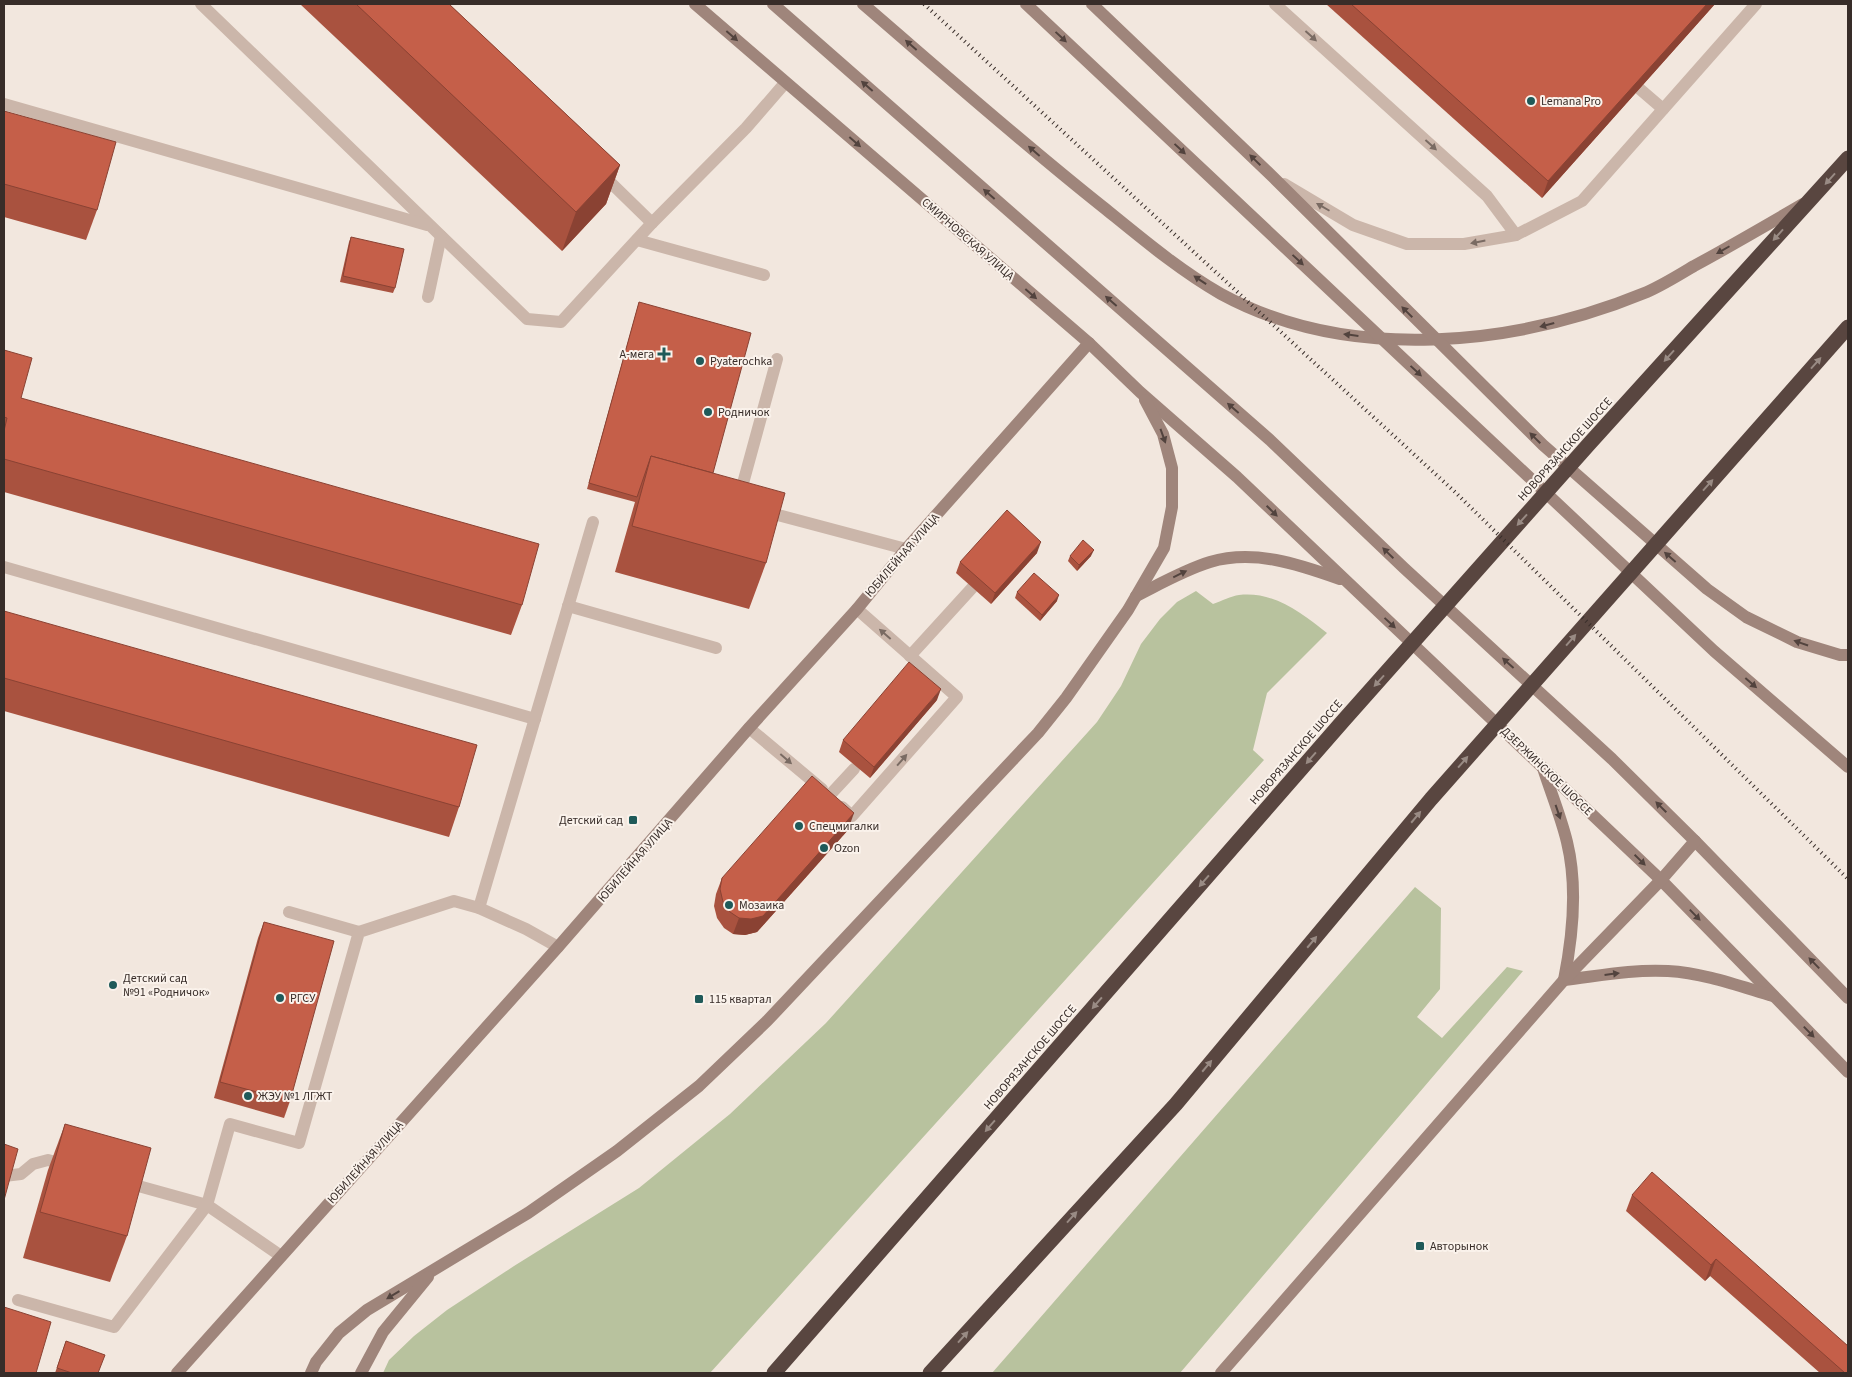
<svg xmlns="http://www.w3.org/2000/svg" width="1852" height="1377" viewBox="0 0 1852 1377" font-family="'Source Sans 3',sans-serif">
<rect width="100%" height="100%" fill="#f2e7de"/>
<g fill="#b8c29e">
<path d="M 1196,591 L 1213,604 C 1222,601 1231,596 1239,595 C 1274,591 1301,613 1327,633 L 1267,693 L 1253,750 L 1264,760 L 710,1373 L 383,1373 L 389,1360 L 414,1336 L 447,1310 L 514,1266 L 639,1188 L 730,1114 L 826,1023 L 1097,722 L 1121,686 L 1141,644 L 1160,619 L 1177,602 Z"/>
<polygon points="1415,887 1441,908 1440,989 1417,1017 1442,1038 1507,967 1523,971 1180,1373 992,1373"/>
</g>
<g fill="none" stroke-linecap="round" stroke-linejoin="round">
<g stroke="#cbb6aa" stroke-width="12">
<polyline points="201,4 527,319 561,322 652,223 746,128 785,83"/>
<polyline points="1275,4 1487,196 1516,235 1464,244 1407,244 1353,225 1284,184"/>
<polyline points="1627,78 1663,109"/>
<polyline points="4,104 427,225"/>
<polyline points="609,181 652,223"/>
<polyline points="1516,235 1582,201 1756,4"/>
<polyline points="637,240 764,275"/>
<polyline points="428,297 441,236"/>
<polyline points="739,498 777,359"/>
<polyline points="763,511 906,549"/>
<polyline points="4,567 535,719"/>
<polyline points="568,606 716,648"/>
<polyline points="910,656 972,588"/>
<polyline points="749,728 822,789"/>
<polyline points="829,796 854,769"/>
<polyline points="842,807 852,816 957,697 857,609"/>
<polyline points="479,908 593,522"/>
<polyline points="289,912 359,932"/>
<polyline points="4,1176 21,1174 33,1164 48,1160 66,1165"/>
<polyline points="124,1182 207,1205 281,1256"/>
<polyline points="18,1300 114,1327 207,1205 230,1124 299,1143 359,932 454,901 479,908 526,929 558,947"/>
</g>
<g stroke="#9f857b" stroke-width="12">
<polyline points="695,4 1089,343 1140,392 1237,477 1661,880 1848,1072"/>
<polyline points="773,4 1270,440 1404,568 1612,759 1695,841 1848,998"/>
<path d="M 863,4 C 942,72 1021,142 1103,207 C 1140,237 1179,270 1221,294 C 1350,364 1516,346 1647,292 C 1663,285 1679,275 1694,266 C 1731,246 1767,225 1803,204"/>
<polyline points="1026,4 1714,651 1848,767"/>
<polyline points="1092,4 1274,178 1543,445 1707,589 1746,617 1797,642 1840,655 1848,655"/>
<path d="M 1136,596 C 1160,584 1184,570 1210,562 C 1254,549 1298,564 1340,579"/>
<path d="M 1543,768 C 1551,793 1561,817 1567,842 C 1578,887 1573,935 1564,980"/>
<path d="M 1564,980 C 1598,976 1633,969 1668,971 C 1704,973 1739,986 1773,996"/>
<polyline points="177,1373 558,947 749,728 857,609 906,549 1089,343"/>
<polyline points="311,1373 316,1362 339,1333 367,1310 528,1213 617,1151 699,1086 767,1021 1038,733 1066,698 1128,610 1164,548 1172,507 1172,468 1163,434 1145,400"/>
<polyline points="361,1373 383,1332 428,1277"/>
<polyline points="1221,1373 1564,980 1661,880 1695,841"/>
</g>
<g stroke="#594640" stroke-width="15">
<polyline points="774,1373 1343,721 1589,444 1848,158"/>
<polyline points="930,1373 1176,1104 1431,799 1848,327"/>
</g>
<polyline stroke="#382d29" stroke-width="4" stroke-dasharray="1 4" stroke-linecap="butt" points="924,4 1455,492 1848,879"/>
</g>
<g fill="#a9523f">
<polygon points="300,4 449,4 620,165 606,204 562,251"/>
<polygon points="1326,4 1715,4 1542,198"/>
<polygon points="4,111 97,210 86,240 4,217"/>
<polygon points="351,237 395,288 393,293 340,282 349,242"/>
<polygon points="639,302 713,473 766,563 749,609 615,572 635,502 587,489"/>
<polygon points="4,350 21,398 522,605 511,635 4,492"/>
<polygon points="1037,553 991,604 956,573 960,562"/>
<polygon points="1070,556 1091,556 1077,571 1068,561"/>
<polygon points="1017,592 1057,601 1040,621 1015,598"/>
<polygon points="4,611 459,807 449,837 4,711"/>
<polygon points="937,700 870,778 839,752 843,740"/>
<polygon points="848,830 757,932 745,935 733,934 724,928 717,918 714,906 716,894 722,878"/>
<polygon points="264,922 290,1101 284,1118 214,1098 258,938"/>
<polygon points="65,1124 127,1236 110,1282 23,1258 48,1170"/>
<polygon points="1632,1195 1848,1346 1848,1373 1820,1373 1710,1276 1705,1281 1626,1211"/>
<polygon points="66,1341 98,1373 55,1373"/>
</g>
<g fill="#8a4233">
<polygon points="1707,4 1715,4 1542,198 1548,181"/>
<polygon points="620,165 606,204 562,251 576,212"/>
<polygon points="1041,542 1037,553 991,604 995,593"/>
<polygon points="1094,550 1091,556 1077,571 1079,565"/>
<polygon points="1059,595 1057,601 1040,621 1042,615"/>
<polygon points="941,689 937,700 870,778 874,767"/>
<polygon points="854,813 848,830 757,932 745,935 733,934 739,918"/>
<polygon points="1716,1259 1710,1276 1705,1281 1711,1265"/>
</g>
<g fill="#c55f49" stroke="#8a4233">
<polygon points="356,4 449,4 620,165 576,212"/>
<polygon points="1351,4 1707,4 1548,181"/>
<polygon points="4,111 116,142 97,210 4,184"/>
<polygon points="351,237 404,249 395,288 343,276"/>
<polygon points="639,302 751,333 713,473 651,456 637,497 589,483"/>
<polygon points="4,350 32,358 21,398 539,544 522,605 4,459 4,431 7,418 4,417"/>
<polygon points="651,456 785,493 766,563 632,526"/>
<polygon points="1007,510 1041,542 995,593 960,562"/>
<polygon points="1083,540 1094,550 1079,565 1070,556"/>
<polygon points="1034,573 1059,595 1042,615 1017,592"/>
<polygon points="4,611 477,745 459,807 4,678"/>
<polygon points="909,662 941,689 874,767 843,740"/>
<polygon points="812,776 854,813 763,916 751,919 739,918 730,912 723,902 720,889 722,878"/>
<polygon points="264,922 334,941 290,1101 220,1082"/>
<polygon points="65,1124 151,1148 127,1236 40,1212"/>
<polygon points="4,1144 18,1149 4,1200"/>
<polygon points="1652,1172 1848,1346 1848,1373 1845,1373 1716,1259 1711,1265 1632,1195"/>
<polygon points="4,1307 51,1322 36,1373 4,1373"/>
<polygon points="66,1341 105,1355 98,1373 72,1373 57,1368"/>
</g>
<defs><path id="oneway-solid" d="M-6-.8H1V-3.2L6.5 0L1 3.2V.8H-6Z" transform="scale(1.25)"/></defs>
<g fill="#52433e">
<use href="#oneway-solid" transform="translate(732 36) rotate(41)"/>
<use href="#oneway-solid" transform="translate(1061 37) rotate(43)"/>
<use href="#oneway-solid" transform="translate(911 45) rotate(-139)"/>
<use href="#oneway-solid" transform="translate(867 86) rotate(-139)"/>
<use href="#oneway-solid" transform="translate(855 142) rotate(41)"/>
<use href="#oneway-solid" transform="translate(1180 149) rotate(43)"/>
<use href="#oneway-solid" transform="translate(1034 151) rotate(-139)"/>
<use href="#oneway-solid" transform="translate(1255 160) rotate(-136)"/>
<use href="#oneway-solid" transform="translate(989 194) rotate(-139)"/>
<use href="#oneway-solid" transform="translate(1723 250) rotate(150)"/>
<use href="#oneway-solid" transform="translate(1298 260) rotate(43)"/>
<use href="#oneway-solid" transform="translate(1200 280) rotate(-146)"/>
<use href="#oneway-solid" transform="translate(1031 294) rotate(41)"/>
<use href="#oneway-solid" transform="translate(1111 301) rotate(-139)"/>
<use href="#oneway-solid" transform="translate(1407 312) rotate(-135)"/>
<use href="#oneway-solid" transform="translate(1547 325) rotate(165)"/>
<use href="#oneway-solid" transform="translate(1351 335) rotate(-173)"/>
<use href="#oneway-solid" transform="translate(1416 371) rotate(43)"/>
<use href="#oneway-solid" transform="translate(1233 408) rotate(-139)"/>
<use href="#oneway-solid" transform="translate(1163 436) rotate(70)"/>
<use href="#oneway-solid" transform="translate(1535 438) rotate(-135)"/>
<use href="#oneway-solid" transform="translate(1272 511) rotate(44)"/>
<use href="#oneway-solid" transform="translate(1388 553) rotate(-136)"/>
<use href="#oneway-solid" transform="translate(1670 557) rotate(-139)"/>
<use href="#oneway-solid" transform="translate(1180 574) rotate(-26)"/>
<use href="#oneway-solid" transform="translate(1390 623) rotate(43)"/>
<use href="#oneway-solid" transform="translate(1801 643) rotate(-161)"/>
<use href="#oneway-solid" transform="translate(1508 663) rotate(-138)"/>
<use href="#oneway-solid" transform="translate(1751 683) rotate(41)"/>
<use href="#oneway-solid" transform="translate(1661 807) rotate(-135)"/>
<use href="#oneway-solid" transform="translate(1558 812) rotate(71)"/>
<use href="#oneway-solid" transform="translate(1640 860) rotate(44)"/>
<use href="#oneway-solid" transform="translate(1695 915) rotate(46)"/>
<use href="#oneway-solid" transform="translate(1814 963) rotate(-134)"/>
<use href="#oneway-solid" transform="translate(1612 974) rotate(-7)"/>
<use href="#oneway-solid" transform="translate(1809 1032) rotate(46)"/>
<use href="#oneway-solid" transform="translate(393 1295) rotate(149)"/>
</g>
<g fill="#7a6b63">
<use href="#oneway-solid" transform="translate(1311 36) rotate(42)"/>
<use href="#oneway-solid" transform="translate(1431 145) rotate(42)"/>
<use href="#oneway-solid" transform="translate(1323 207) rotate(-150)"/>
<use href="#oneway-solid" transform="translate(1478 242) rotate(169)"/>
<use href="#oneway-solid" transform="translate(885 634) rotate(-139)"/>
<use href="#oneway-solid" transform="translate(786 759) rotate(41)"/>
<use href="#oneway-solid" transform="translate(902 760) rotate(-49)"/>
</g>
<g fill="#998b84">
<use href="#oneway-solid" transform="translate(1830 179) rotate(132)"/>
<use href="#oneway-solid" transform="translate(1778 235) rotate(132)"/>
<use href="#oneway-solid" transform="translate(1669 356) rotate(132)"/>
<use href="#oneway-solid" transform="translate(1816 363) rotate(-48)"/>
<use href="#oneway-solid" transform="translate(1708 485) rotate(-48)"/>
<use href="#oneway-solid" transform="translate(1522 520) rotate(132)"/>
<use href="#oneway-solid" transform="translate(1571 640) rotate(-49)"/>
<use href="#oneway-solid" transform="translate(1379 681) rotate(132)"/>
<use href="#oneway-solid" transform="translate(1311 758) rotate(131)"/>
<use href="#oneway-solid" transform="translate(1463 762) rotate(-49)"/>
<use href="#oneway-solid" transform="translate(1416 817) rotate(-50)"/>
<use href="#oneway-solid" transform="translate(1204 881) rotate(131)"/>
<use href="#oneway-solid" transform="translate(1312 942) rotate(-50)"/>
<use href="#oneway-solid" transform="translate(1097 1003) rotate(131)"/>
<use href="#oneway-solid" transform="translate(1207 1066) rotate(-50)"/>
<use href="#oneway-solid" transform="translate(990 1126) rotate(131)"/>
<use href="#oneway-solid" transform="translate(1072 1217) rotate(-48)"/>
<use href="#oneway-solid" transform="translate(963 1337) rotate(-48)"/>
</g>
<g fill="#1f5a59" stroke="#faf2eb" stroke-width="2">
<circle cx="1531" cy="101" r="5"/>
<path d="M661.5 346.5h5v5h5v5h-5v5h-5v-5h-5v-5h5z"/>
<circle cx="700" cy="361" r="5"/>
<circle cx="708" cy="412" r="5"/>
<rect x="628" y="815" width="10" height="10" rx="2.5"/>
<circle cx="799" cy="826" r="5"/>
<circle cx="824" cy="848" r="5"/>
<circle cx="729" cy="905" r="5"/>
<circle cx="113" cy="985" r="5"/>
<circle cx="280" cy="998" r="5"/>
<rect x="694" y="994" width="10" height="10" rx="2.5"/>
<circle cx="248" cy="1096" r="5"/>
<rect x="1415" y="1241" width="10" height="10" rx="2.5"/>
</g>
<g text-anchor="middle" stroke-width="4" stroke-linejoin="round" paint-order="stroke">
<g font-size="12" fill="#382d29" stroke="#faf2eb" text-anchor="start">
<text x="1541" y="105">Lemana Pro</text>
<text x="654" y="358" text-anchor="end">А-мега</text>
<text x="710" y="365">Pyaterochka</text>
<text x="718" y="416">Родничок</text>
<text x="623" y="824" text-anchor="end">Детский сад</text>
<text x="809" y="830">Спецмигалки</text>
<text x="834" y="852">Ozon</text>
<text x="739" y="909">Мозаика</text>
<text x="123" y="982">Детский сад<tspan x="123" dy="14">№91 «Родничок»</tspan></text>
<text x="290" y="1002">РГСУ</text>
<text x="709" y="1003">115 квартал</text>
<text x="258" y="1100">ЖЭУ №1 ЛГЖТ</text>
<text x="1430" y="1250">Авторынок</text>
</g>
<g font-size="12" fill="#382d29" stroke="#faf2eb">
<text transform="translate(968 239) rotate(41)" y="4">СМИРНОВСКАЯ УЛИЦА</text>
<text transform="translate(1565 449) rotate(-48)" y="4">НОВОРЯЗАНСКОЕ ШОССЕ</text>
<text transform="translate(902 555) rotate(-49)" y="4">ЮБИЛЕЙНАЯ УЛИЦА</text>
<text transform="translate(1296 752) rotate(-49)" y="4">НОВОРЯЗАНСКОЕ ШОССЕ</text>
<text transform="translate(1547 771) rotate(44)" y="4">ДЗЕРЖИНСКОЕ ШОССЕ</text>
<text transform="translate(635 860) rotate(-49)" y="4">ЮБИЛЕЙНАЯ УЛИЦА</text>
<text transform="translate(1030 1057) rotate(-49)" y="4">НОВОРЯЗАНСКОЕ ШОССЕ</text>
<text transform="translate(365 1162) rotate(-48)" y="4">ЮБИЛЕЙНАЯ УЛИЦА</text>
</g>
</g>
<rect width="1852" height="1377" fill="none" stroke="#382d29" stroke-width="10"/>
</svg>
